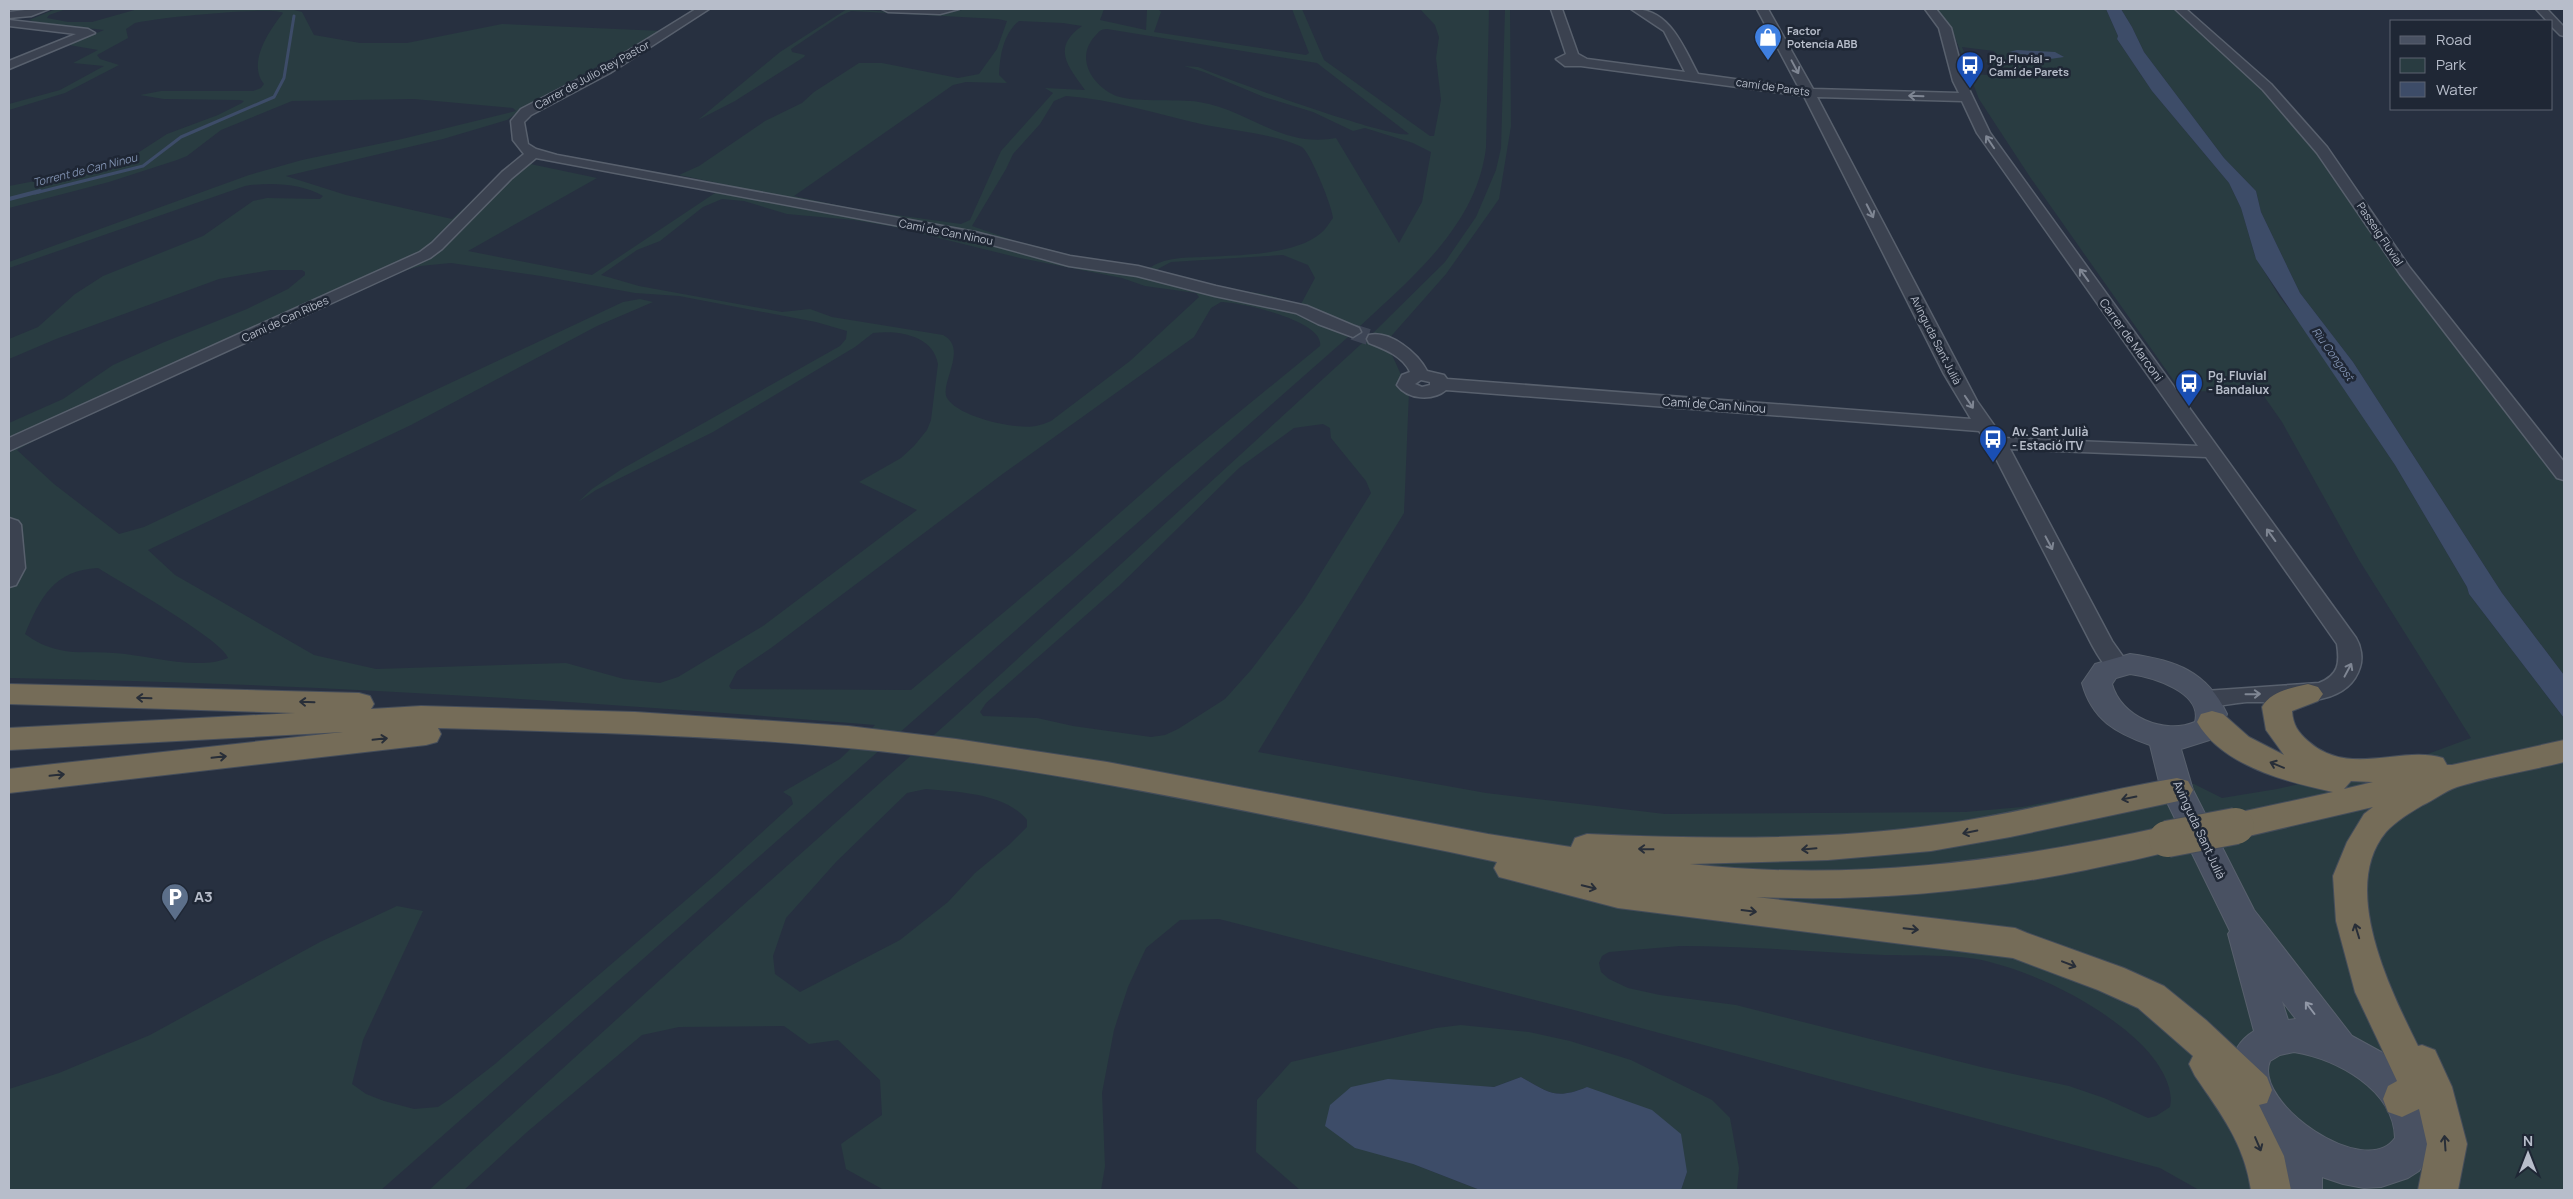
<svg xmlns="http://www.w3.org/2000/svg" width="2573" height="1199" viewBox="0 0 2573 1199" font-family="Manrope,sans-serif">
<rect width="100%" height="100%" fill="#273040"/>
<g fill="#293c41" fill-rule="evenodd">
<path d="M 56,9 L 66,9 L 49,15 L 47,18 L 68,22 L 92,22 L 138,9 L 290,9 L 302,12 L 314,35 L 360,43 L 407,43 L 502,24 L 662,31 L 531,103 L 507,120 L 443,139 L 286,176 L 346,195 L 452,219 L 516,161 L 597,178 L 468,251 L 592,275 L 727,185 L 679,175 L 699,166 L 765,121 L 802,103 L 814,92 L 859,63 L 882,63 L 958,78 L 979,74 L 997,49 L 1007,21 L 998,19 L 851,11 L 840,16 L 791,49 L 792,52 L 805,55 L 804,57 L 735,101 L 698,120 L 780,52 L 847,9 L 937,15 L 967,9 L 1104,9 L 1100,20 L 1146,30 L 1147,10 L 1158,9 L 1161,12 L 1154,32 L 1306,55 L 1309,53 L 1292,9 L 1302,9 L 1324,60 L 1430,136 L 1434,136 L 1441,100 L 1436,58 L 1439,37 L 1435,25 L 1420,9 L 1489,9 L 1486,148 C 1476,227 1411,278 1356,330 L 381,1190 L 9,1190 L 9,1089 L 59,1073 L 150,1035 L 320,942 L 397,906 L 423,911 L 363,1040 L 352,1084 L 366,1094 L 384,1101 L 414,1109 L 438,1107 L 450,1099 L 495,1064 L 714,876 L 793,804 L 791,797 L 783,792 L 840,759 L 875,725 C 587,701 298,683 9,678 L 9,423 L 63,399 L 113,365 L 162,343 L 247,309 L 288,289 L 305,275 L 305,272 L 302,270 L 271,270 L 219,279 L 56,339 L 9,359 L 9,339 L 38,327 L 75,294 L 103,276 L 203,236 L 253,201 L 267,198 L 320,199 L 323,196 C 302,183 269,182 245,186 L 9,268 L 9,262 L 249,175 L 302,160 L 402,139 L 516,111 L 513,108 L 414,99 L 292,101 L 221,130 L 187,156 L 177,160 L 109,182 L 9,208 L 9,186 L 119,165 L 167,134 L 218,115 L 242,103 L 244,101 L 240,100 L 164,99 L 140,95 L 161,91 L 253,91 L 261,88 L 264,84 C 247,63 269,31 283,13 C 270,6 154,18 135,23 L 126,29 L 128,38 L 97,55 L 100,59 L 119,65 L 65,93 L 9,110 L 9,104 L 60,90 L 104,66 L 73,63 L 98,50 L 69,45 L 104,30 L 35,22 L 29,20 ZM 1019,21 L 1063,23 L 1082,26 C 1051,48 1068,66 1085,90 L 1045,88 L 1053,93 L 1001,151 L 970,220 L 961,224 L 860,210 L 794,196 L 953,85 L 966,82 L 1007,83 L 999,75 C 1000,56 1003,34 1019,21 ZM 1107,29 L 1317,63 L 1409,134 C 1394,140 1223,78 1198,67 L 1184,66 L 1204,72 L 1264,97 L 1313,112 L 1353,131 L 1365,128 L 1413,143 L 1431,152 L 1422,202 L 1399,243 L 1336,138 C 1281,148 1249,110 1199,102 C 1178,98 1129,104 1112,94 C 1090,82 1076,57 1095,36 C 1099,32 1100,29 1107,29 ZM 1066,96 C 1112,99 1156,114 1201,124 C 1234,131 1271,133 1302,147 C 1311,154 1332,206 1333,218 C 1329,223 1326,229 1321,233 C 1294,256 1237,255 1203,257 C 1182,258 1165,257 1148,269 L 1091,260 L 1012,240 L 972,226 L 1006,169 L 1013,154 L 1040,124 L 1054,101 ZM 722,199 L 744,201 L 787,214 L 854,220 L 890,226 L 1020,258 L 1122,278 L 1145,286 L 1196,293 L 1199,297 L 1130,361 L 1051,421 C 1046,423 1041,425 1036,426 C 1016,430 958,417 947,398 C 939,384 969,348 943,335 L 832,317 L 810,309 L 782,312 L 639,286 L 601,275 L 637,250 L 660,241 L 703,207 ZM 1283,255 L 1308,265 L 1315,278 L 1301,304 L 1263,294 L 1219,287 L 1156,270 L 1171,262 ZM 451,263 L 541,276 L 635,293 L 679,296 L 816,322 L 847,331 L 846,339 L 840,346 L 622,469 L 592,489 L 578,502 L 596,490 L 713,432 L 855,347 L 873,333 C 898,330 933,335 938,364 L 931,420 L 927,430 L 914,446 L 901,458 L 859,482 L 917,510 L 763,626 L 678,677 L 660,683 L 624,679 L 566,663 L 376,669 L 314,655 L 175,575 L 148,550 L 411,425 L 597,326 L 653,302 L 640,299 L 623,302 L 144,527 L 119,534 L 54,484 L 17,450 L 41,437 L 404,271 L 420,266 ZM 1221,302 C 1241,302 1325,321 1320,346 L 1172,467 L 1071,556 L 911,690 L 731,689 L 729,686 L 737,671 L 771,648 L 1004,473 L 1194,337 L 1211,308 ZM 98,568 C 119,581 224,641 228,658 C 197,671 148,655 114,653 C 96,651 77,654 60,650 C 46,647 36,642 25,634 C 40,598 54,570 98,568 Z"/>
<path d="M 1505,9 L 1510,9 L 1511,126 L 1499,199 L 1446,274 L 1386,342 L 1409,392 L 1404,513 L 1258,752 L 1486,793 L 1665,814 L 1965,812 L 2022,807 L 2157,781 L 2194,784 L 2222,798 L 2277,789 L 2425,755 L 2471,738 L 2359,560 L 2282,422 L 2261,392 L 2181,391 L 2030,177 L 1979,99 L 1951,27 L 1937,9 L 2106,9 L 2118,36 L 2117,39 L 2152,91 L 2229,183 L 2241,208 L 2255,256 L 2279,296 L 2300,323 L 2395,465 L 2467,587 L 2469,594 L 2564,718 L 2564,1190 L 2199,1190 L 2160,1168 L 1574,1010 L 1219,919 L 1180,920 L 1146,948 L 1128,987 L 1114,1030 L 1102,1093 L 1105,1166 L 1101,1190 L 884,1190 L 846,1169 L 841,1144 L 882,1115 L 880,1080 L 838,1040 L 809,1044 L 784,1026 L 679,1027 L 642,1035 L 527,1132 L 464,1190 L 429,1190 L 694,949 L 953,718 L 1371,335 L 1445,262 L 1476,217 L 1496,170 L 1501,148 ZM 1962,47 L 1994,51 L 1997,59 L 1987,59 L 1986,62 L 1992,65 L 2000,76 L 1974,74 L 1971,69 L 1978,63 L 1977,58 L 1966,57 ZM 1323,424 L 1330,428 L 1331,438 L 1366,481 L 1371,493 L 1303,602 L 1251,670 L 1225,699 L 1178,729 L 1165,735 L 1151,737 L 1073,726 L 1037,718 L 983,716 L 980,712 L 986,703 L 1119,586 L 1239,468 L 1294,428 ZM 926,789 C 958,792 1005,793 1027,820 L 1027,827 L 1010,844 L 975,873 L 948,902 L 900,940 L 800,992 L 775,974 L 773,956 L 786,918 L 836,862 L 907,793 ZM 1680,946 C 1748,946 1816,952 1884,955 C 1913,956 1959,954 1986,961 C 2039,974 2102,1006 2141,1044 C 2156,1059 2175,1085 2170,1107 L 2156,1116 L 2148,1118 L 2104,1098 L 2069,1086 L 1981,1067 L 1736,1005 L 1660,995 L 1628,988 L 1609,979 L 1601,972 L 1599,963 L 1602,956 L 1609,952 Z"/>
<polygon points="2121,9 2177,9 2270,96 2310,142 2466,356 2564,480 2564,675 2502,593 2353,362 2300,293 2261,212 2256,191 2224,158 2144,52 2132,27"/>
<path d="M 1461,1025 L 1529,1032 L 1570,1041 L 1631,1060 L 1712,1100 L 1730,1118 L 1739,1168 L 1737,1190 L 1681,1190 L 1687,1172 L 1587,1087 C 1555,1100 1550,1093 1521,1077 L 1494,1087 L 1429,1083 L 1413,1164 L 1480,1190 L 1300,1190 L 1256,1152 L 1257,1100 L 1291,1062 L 1436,1028 Z"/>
</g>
<g fill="#3d4c68">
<polygon points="2106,9 2121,9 2132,27 2144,52 2224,158 2256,191 2261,212 2300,293 2353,362 2502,593 2564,675 2564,718 2469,594 2467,587 2395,465 2256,259 2241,208 2229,183 2152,91 2117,39 2118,36"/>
<polygon points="2017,50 2055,52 2064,57 2050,59 2009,52"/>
<path d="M 1521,1077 C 1550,1093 1555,1100 1587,1087 L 1652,1110 L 1681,1134 L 1687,1172 L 1681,1190 L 1480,1190 L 1413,1164 L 1355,1148 L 1325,1126 L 1330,1105 L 1351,1087 L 1388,1079 L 1494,1087 Z"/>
</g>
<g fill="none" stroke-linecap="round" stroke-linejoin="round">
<polyline stroke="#3d4c68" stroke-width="3" points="35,193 143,166 181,137 274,97 284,78 294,16"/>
<polyline stroke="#3d4c68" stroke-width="4" points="9,199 40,191"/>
<polyline stroke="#3d4555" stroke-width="16" stroke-dasharray="16 8" stroke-linecap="butt" points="1353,332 1375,339"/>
<g stroke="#58606d" stroke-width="3">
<g id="street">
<polygon points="33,9 49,9 31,16 9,18 9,12"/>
<polygon points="696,9 709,9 610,73 531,115 524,122 528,144 536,149 557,155 975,232 1070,256 1138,266 1216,286 1307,306 1359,328 1361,332 1353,337 1318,324 1296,313 1215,296 1137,276 1069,266 974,240 536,158 512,178 442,249 430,258 9,451 9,438 420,252 432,243 502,172 524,154 513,140 511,121 521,109 602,67"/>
<polygon points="882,9 959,9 940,14 888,12"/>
<path d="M 1551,9 L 1562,9 L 1578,54 L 1587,59 L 1685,72 L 1664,31 L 1631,9 C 1669,7 1683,46 1698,74 L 1799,88 L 1757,9 L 1768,9 L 1813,89 L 1959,93 L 1953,81 L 1939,28 L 1925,9 L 1936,9 L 1951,28 L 1965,81 L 1990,133 L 2356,638 C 2361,646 2363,658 2360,667 C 2347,711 2282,701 2247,702 C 2231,703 2212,709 2197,705 L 2194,699 L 2197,693 L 2205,691 L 2319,683 C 2339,675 2340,663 2337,644 L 2206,457 L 2010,449 L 2112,641 L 2129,665 L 2126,670 C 2108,676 2100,659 2092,645 L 1988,443 L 1979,431 L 1446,390 C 1433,401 1408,400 1397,385 L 1402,375 L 1410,372 C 1403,356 1384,349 1369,343 L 1367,339 L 1369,335 C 1390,330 1418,353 1427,371 L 1444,375 L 1447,379 L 1971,419 L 1944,374 L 1804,96 L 1581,66 L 1565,66 L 1556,59 L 1566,54 ZM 1817,97 L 1962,101 L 1977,133 L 2198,446 L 2003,438 L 1977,401 ZM 1421,380 L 1430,382 L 1430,385 L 1422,387 L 1415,384 Z"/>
<polygon points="2175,9 2186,9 2271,84 2327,147 2410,268 2564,462 2564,480 2557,478 2400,274 2317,153 2263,90"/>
<polygon points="2536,9 2547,9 2564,27 2564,36 2560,35 2552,27 2552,21 2547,21"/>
<polygon points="9,20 88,29 95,33 9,69 9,61 76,34 9,26"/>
<polygon points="9,518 18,521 21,525 25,568 16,585 9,587"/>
</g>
</g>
<g stroke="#58606d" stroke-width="2">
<path id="secondary" d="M 2130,654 C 2175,660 2207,671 2227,714 L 2219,737 L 2181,749 L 2193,790 L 2254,910 L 2352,1036 L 2383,1053 L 2411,1080 L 2423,1099 L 2434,1125 L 2434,1138 L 2425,1162 L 2419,1171 L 2408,1178 L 2381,1187 L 2364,1188 L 2343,1184 L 2322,1177 L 2322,1190 L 2282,1190 C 2281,1176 2278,1158 2271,1145 C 2266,1136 2255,1128 2249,1119 C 2230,1090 2220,1052 2254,1031 L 2228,934 L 2230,931 L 2161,790 L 2150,745 C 2116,733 2092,720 2082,683 L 2095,664 ZM 2130,674 C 2152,677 2203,692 2195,722 C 2164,735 2121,717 2112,684 L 2116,678 ZM 2282,1001 L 2296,1019 L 2288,1020 ZM 2294,1052 C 2336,1059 2394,1089 2395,1138 C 2365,1181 2252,1102 2270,1061 L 2280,1055 Z"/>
</g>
<g stroke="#454d5a" stroke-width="2">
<g id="highway">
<path d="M 9,684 L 359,693 L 370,696 L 374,704 L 371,709 L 421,706 L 635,712 L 848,726 L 956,739 L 1107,762 L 1488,834 L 1571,847 L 1575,838 L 1587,834 C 1705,839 1825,841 1943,824 C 2022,813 2099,791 2177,778 L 2188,781 L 2193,790 L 2188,799 L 2010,837 L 1931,851 L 1828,860 L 1690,864 C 1852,882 2010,861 2167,826 L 2179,830 L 2183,839 L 2179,848 C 2149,858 2117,863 2086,870 C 1977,892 1867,902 1756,897 L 2015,928 L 2027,933 L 2124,968 L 2164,986 L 2206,1020 L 2267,1077 L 2272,1090 L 2267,1103 L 2259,1105 L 2284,1156 L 2291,1190 L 2251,1190 C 2244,1143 2221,1114 2195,1076 L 2189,1064 L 2193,1056 L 2138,1008 L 2098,990 L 2013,958 L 1618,908 L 1499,877 L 1494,868 L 1497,862 L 1450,852 C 1251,813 1051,767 848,748 C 712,735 575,732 438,728 L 441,734 L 437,742 L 426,745 L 9,793 L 9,769 L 343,732 L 9,750 L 9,728 L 295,713 L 9,704 Z"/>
<path d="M 2308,684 L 2318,687 L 2323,694 L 2318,701 L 2292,711 C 2293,725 2298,732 2308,741 C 2349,778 2401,745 2443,758 L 2447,765 L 2452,765 L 2564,740 L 2564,762 C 2529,771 2492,776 2457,787 C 2445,791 2434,800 2423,805 C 2411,812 2396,821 2386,832 C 2339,888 2391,991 2418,1046 L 2422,1045 L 2435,1050 L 2452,1087 L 2467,1144 L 2458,1190 L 2418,1190 L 2427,1144 L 2419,1109 L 2402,1117 L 2388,1112 L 2383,1099 L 2388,1086 L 2397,1081 L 2355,992 L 2336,921 L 2333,876 L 2347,842 L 2364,814 L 2373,807 L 2236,839 L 2224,835 L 2220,826 L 2224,817 L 2236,813 L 2333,792 C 2287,782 2222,766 2197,722 L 2201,714 L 2212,711 L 2223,714 L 2249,737 L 2284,755 L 2266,730 L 2262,707 C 2271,691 2291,688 2308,684 ZM 2351,781 L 2373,782 L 2344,789 Z"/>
</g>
</g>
<use href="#street" fill="#3b4250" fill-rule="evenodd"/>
<use href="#secondary" fill="#495162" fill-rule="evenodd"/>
<use href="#highway" fill="#756c58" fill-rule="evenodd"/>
<g stroke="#454d5a" stroke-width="38" stroke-linecap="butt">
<polyline id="highway-bridge" points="2167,839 2236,826"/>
</g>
<use href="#highway-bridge" stroke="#756c58" stroke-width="36"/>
</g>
<defs><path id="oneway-shaft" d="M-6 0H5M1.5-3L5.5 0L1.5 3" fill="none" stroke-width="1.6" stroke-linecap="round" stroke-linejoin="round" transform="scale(1.25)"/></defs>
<g stroke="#7f8693">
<use href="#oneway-shaft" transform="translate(1795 67) rotate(62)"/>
<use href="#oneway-shaft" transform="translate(1916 96) rotate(-178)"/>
<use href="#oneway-shaft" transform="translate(1990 142) rotate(-124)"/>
<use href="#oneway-shaft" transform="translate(1870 211) rotate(63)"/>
<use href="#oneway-shaft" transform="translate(2084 275) rotate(-126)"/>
<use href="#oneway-shaft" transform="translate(1969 402) rotate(56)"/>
<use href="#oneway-shaft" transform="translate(2271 535) rotate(-126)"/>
<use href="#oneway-shaft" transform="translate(2049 543) rotate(62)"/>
<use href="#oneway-shaft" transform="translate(2348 670) rotate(-62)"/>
<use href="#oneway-shaft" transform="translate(2253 694) rotate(-1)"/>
</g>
<g stroke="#282e38">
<use href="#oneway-shaft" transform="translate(144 698) rotate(-178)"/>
<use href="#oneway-shaft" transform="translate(307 702) rotate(-178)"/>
<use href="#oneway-shaft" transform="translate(380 739) rotate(-6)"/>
<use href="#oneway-shaft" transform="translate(219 757) rotate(-6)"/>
<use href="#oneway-shaft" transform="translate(2277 765) rotate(-158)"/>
<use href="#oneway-shaft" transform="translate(57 775) rotate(-6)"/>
<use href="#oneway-shaft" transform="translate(2129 798) rotate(169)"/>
<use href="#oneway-shaft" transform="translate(1970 832) rotate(168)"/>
<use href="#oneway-shaft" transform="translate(1646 849) rotate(-179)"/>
<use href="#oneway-shaft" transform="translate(1809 849) rotate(175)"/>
<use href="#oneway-shaft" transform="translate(1589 887) rotate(14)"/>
<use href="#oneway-shaft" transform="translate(1749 911) rotate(7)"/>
<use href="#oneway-shaft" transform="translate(1911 929) rotate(6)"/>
<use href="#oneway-shaft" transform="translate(2357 931) rotate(-107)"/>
<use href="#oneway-shaft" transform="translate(2069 964) rotate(21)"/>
<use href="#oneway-shaft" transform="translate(2445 1143) rotate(-94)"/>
<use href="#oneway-shaft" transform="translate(2258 1144) rotate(67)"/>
</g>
<use stroke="#9097a6" href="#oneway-shaft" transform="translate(2310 1008) rotate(-127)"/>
<defs>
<g id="shop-pin" transform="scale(1.4375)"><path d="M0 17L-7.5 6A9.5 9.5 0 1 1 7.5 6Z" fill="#3f7fe0" stroke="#1f2735"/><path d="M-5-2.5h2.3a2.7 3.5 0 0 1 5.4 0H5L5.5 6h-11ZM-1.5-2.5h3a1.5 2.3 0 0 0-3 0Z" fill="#fff"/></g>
<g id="bus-pin" transform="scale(1.4375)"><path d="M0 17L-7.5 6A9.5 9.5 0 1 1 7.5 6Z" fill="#1a4fb4" stroke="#1f2735"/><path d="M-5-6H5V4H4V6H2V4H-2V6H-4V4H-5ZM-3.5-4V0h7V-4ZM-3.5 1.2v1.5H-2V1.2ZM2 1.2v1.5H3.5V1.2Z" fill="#fff"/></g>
<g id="parking-pin" transform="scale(1.4375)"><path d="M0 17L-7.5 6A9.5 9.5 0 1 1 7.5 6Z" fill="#5c6f8a" stroke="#1f2735"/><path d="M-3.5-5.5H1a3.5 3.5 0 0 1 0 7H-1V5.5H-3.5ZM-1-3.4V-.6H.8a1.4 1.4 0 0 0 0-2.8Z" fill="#fff"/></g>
</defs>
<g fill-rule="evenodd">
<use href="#shop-pin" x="1768" y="37"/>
<use href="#bus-pin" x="1970" y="65"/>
<use href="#bus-pin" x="2189" y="383"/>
<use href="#bus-pin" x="1993" y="439"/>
<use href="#parking-pin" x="175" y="897"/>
</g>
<g text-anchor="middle" stroke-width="5" stroke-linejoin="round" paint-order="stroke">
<g font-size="11" font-weight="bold" fill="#b7bdca" stroke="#1f2735" text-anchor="start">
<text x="1787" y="35">Factor<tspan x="1787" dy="13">Potencia ABB</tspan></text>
<text x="1989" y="63">Pg. Fluvial -<tspan x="1989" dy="13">Camí de Parets</tspan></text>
</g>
<g font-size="11" fill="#b7bdca" stroke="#1f2735">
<text transform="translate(592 75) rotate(-29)" y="4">Carrer de Julio Rey Pastor</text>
<text transform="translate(1773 87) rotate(8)" y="4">camí de Parets</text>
<text transform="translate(946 232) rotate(11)" y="4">Camí de Can Ninou</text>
<text transform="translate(2380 234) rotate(56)" y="4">Passeig Fluvial</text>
<text transform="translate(285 319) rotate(-25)" y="4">Camí de Can Ribes</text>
<text transform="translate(1936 340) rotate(63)" y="4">Avinguda Sant Julià</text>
</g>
<g font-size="11" font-style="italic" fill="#8091b0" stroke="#1f2735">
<text transform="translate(85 170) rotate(-14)" y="4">Torrent de Can Ninou</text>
<text transform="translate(2333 354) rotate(54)" y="4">Riu Congost</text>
</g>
<g font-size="12" fill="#b7bdca" stroke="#1f2735">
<text transform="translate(2131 340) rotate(54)" y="4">Carrer de Marconi</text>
<text transform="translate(1714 405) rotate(4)" y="4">Camí de Can Ninou</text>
<text transform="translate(2199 830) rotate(65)" y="4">Avinguda Sant Julià</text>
</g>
<g font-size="12" font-weight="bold" fill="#b7bdca" stroke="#1f2735" text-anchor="start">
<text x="2208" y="380">Pg. Fluvial<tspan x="2208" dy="14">- Bandalux</tspan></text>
<text x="2012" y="436">Av. Sant Julià<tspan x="2012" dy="14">- Estació ITV</tspan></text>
</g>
<g font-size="15" font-weight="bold" fill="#b7bdca" stroke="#1f2735" text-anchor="start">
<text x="194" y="902">A3</text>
</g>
</g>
<rect width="2573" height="1199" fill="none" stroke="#b7bdca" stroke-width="20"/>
<rect x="2390" y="20" width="162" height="90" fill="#1f2735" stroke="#5c6371"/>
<rect x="2400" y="36" width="25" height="8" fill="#495162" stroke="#5c6371"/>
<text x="2436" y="45" font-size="15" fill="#b7bdca">Road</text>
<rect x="2400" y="58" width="25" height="15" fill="#293c41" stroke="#5c6371"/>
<text x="2436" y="70" font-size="15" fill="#b7bdca">Park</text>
<rect x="2400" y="82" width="25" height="15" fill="#3d4c68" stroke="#5c6371"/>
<text x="2436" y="95" font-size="15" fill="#b7bdca">Water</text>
<g transform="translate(2528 1154)" stroke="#1f2735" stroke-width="4" paint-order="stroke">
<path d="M0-4L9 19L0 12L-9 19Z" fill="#b7bdca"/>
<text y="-8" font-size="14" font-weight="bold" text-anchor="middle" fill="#b7bdca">N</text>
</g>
</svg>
